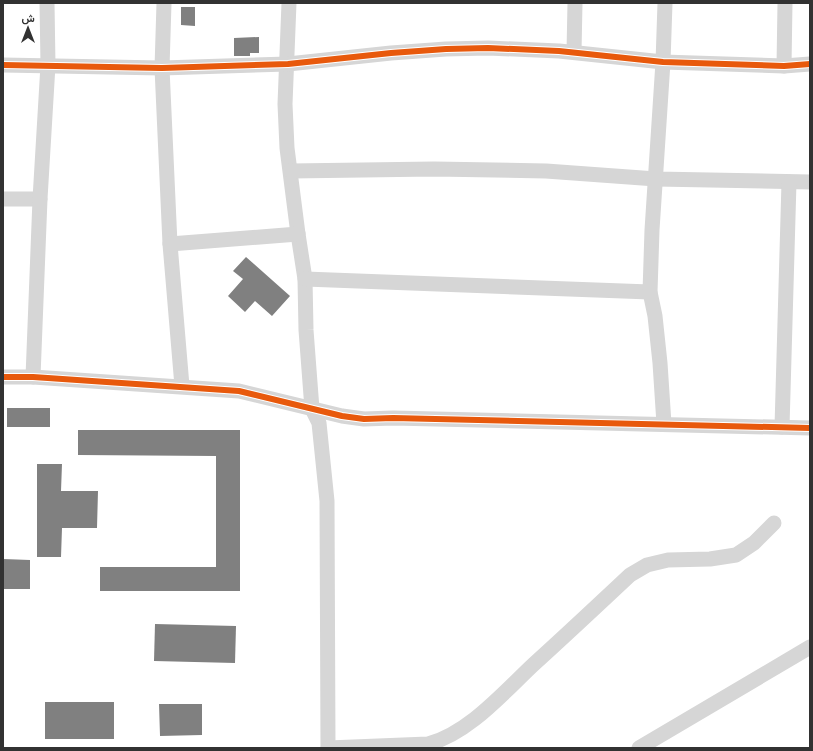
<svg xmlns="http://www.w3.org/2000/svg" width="813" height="751" viewBox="0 0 813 751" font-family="'Space Grotesk',Vazirmatn,sans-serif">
<rect width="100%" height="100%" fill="#fff"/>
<g fill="#808080">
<polygon points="181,7 195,7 195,26 181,25"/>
<polygon points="259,37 259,53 250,53 250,56 234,56 234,38"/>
<polygon points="246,257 290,296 272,316 255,301 245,312 228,296 243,279 233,271"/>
<rect x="7" y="408" width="43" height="19"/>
<polygon points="78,430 240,430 240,591 100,591 100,567 216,567 216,456 78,455"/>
<polygon points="37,464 62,464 61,491 98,491 97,528 62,528 61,557 37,557"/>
<polygon points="3,559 30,560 30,589 3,589"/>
<polygon points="155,624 236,626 235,663 154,661"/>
<rect x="45" y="702" width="69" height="37"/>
<polygon points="159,704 202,704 202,735 160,736"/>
</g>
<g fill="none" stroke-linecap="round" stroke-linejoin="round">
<g stroke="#d6d6d6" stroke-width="15">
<polyline points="164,3 162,68 170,244 182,386"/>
<polyline points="289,3 285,104 287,148 298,234 305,279 306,330 312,409 319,423 327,501 328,748"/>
<polyline points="574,52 575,3"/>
<polyline points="3,65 162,68 288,64 391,53 446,49 488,48 559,51 663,62 784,66 810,64"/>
<polyline points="784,66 785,3"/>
<polyline points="291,171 434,169 546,171 656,179 810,182"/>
<polyline points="3,199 40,199"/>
<polyline points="170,244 298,234"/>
<polyline points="305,279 650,292"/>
<polyline points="3,377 33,377 239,391 342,416 364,419 393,418 810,428"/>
<polyline points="33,377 40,199 48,65 47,3"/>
<polyline points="664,424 660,363 655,316 650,292 652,230 663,62 665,3"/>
<polyline points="782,427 789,182"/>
<path d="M 328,748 L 428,744 C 468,734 504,692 534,664 C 566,635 598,605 630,575 L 647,565 L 668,560 L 710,559 L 736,555 L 754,543 L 774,523"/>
<polyline points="639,748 810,647"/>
</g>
<g stroke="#fff" stroke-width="8">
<g id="cycleway">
<polyline points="3,65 162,68 288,64 391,53 446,49 488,48 559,51 663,62 784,66 810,64"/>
<polyline points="3,377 33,377 239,391 342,416 364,419 393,418 810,428"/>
</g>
</g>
<use href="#cycleway" stroke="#e8590c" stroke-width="6"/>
</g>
<rect width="813" height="751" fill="none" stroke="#323232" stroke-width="8"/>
<g transform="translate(28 28)" stroke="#ffffff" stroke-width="3" paint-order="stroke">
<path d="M0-3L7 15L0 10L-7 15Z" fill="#323232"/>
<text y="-6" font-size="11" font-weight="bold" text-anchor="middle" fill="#323232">ش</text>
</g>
</svg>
